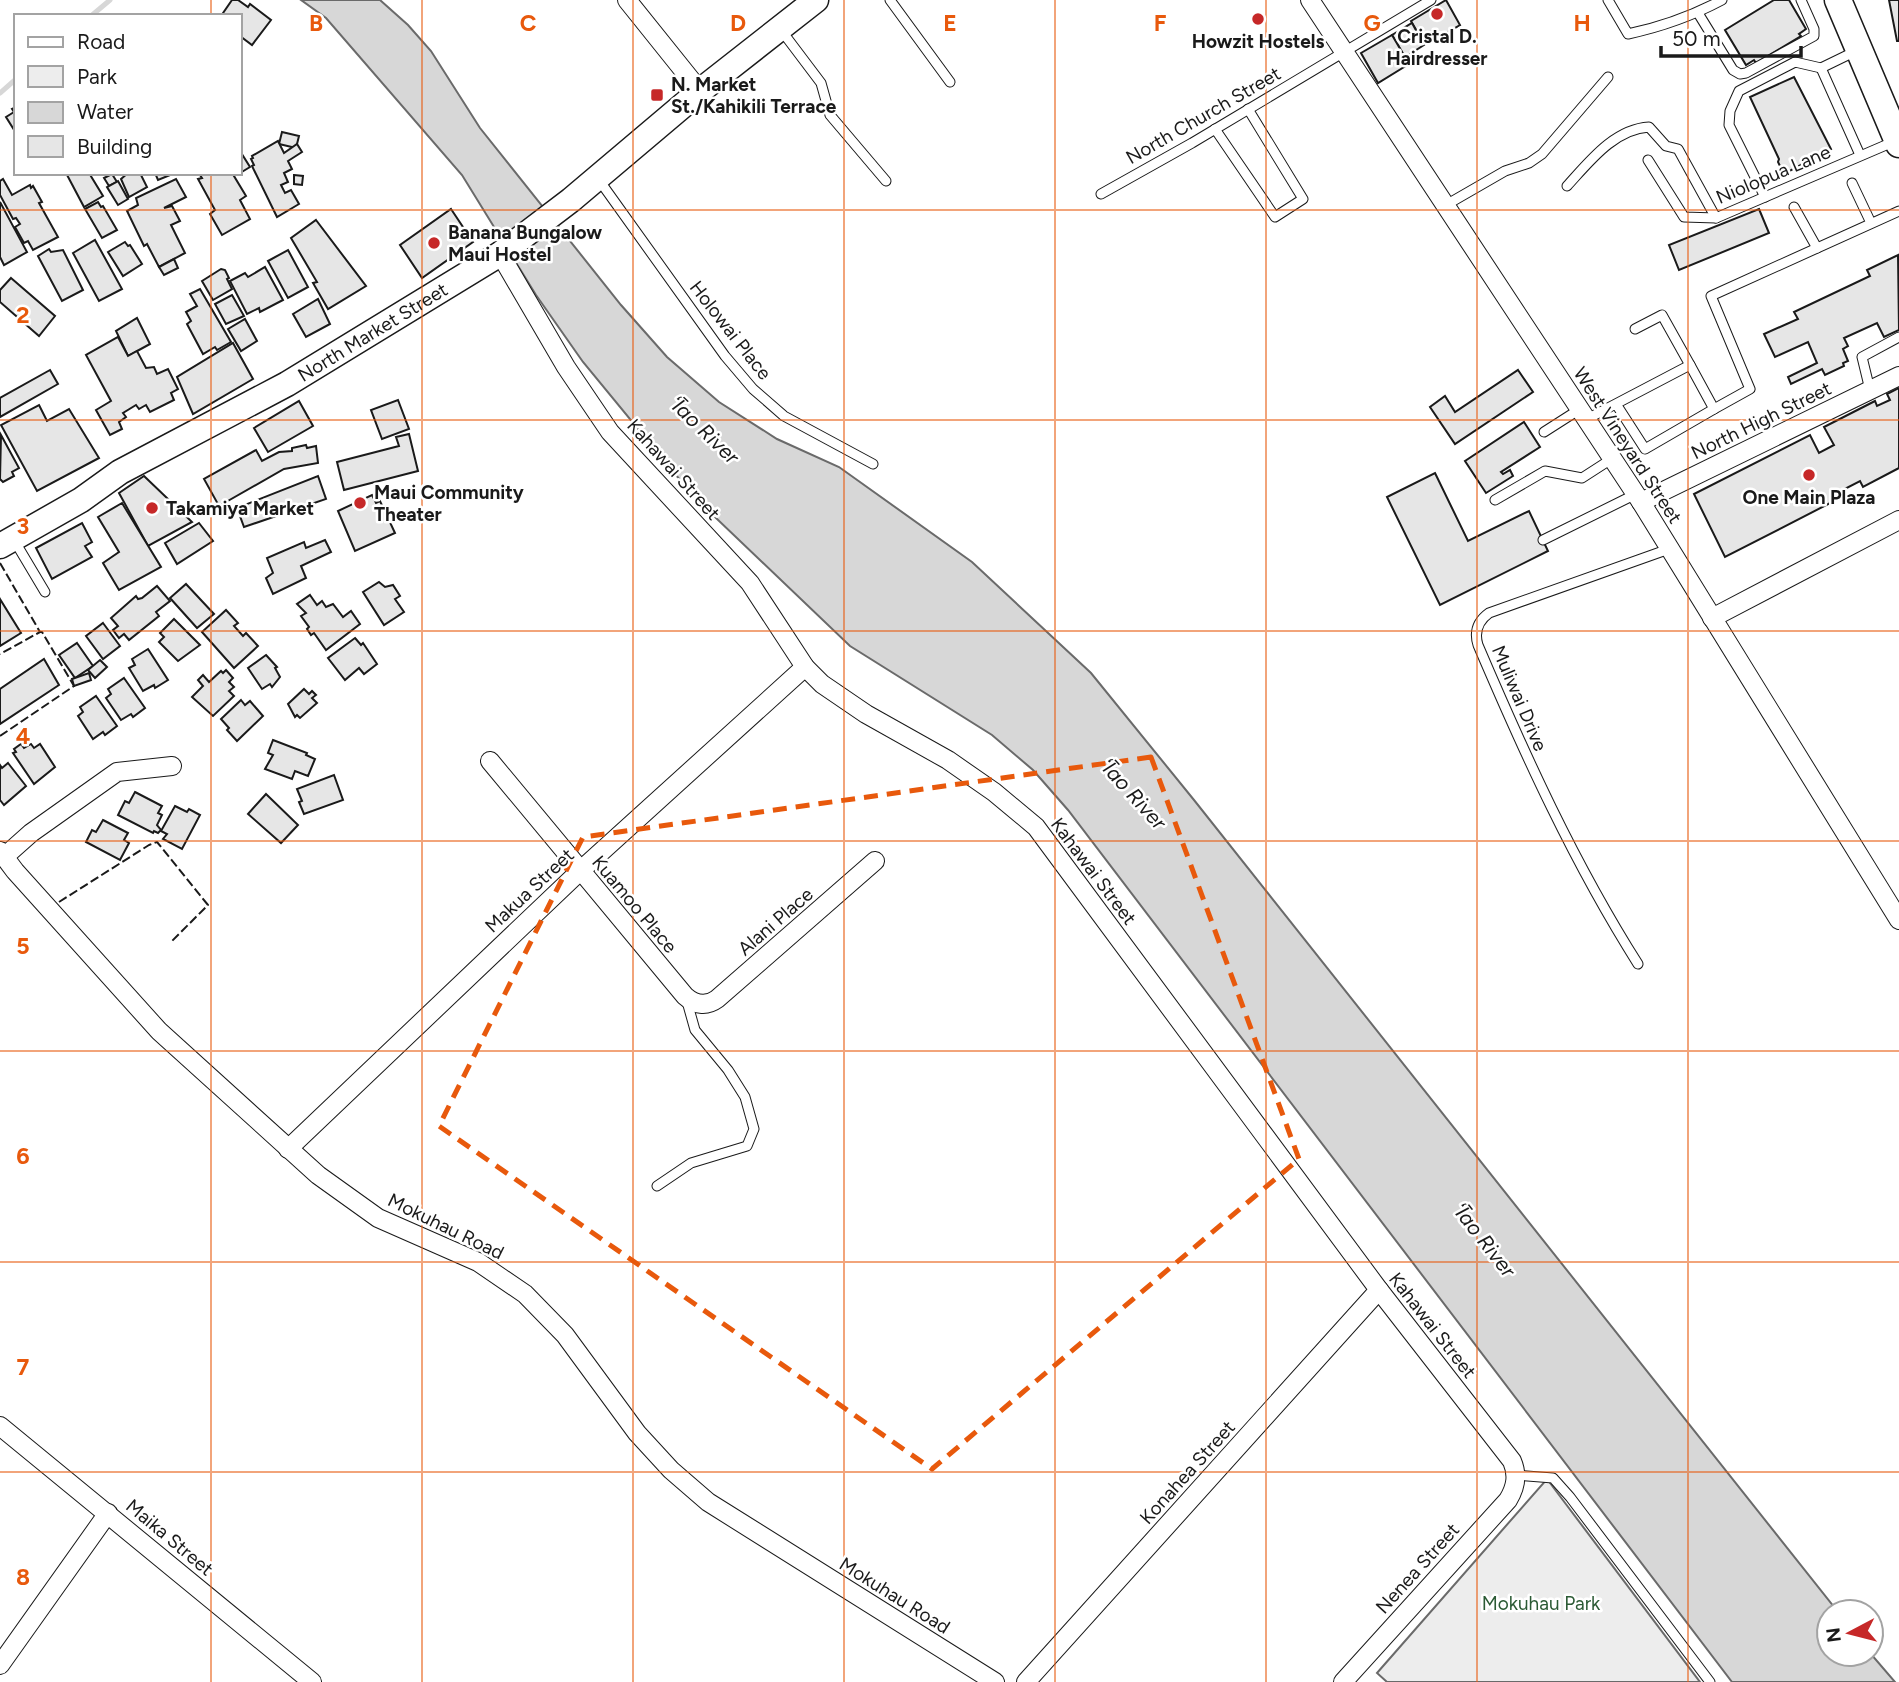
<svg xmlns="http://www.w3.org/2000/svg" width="1899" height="1682" viewBox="0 0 1899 1682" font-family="Figtree,sans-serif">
<rect width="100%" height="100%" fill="#fff"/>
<polygon fill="#ededed" stroke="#6a6a6a" stroke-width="2" points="1547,1479 1700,1682 1387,1682 1377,1673"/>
<polygon fill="#d7d7d7" stroke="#6a6a6a" stroke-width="2" points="301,0 380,0 408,25 431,51 480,128 621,305 667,357 719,402 777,439 839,467 972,562 1091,673 1194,800 1838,1612 1829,1612 1829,1654 1871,1654 1895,1682 1732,1682 1068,810 1033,770 992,735 850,646 694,497 583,362 536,295 462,175 326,18"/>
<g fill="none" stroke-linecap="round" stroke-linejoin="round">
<g stroke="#d7d7d7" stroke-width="5">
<polyline points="91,16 110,0"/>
<polyline points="0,93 16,79"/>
</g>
</g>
<g fill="#e6e6e6" stroke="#1a1a1a" stroke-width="2">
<polygon points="232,0 238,0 248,7 250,4 271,20 252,45 240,36 240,16 221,16"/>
<polygon points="1446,0 1460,25 1432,41 1430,37 1423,42 1411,21"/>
<polygon points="1774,0 1789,0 1806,29 1799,34 1801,36 1756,63 1754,60 1746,65 1725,30"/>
<polygon points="1889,0 1899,0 1899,41 1897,41"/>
<polygon points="1412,23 1424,45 1405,57 1392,35"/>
<polygon points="1392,35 1409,64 1378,83 1361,53"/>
<polygon points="1794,77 1831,149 1784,174 1778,162 1779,159 1750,97"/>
<polygon points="16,107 16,133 6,117 14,112 12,109"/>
<polygon points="282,132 299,136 296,148 279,144"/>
<polygon points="278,141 284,153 297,144 302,152 288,161 292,169 284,173 288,182 281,185 285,193 291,190 299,204 277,217 252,166 254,165 251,159 253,158 252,156"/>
<polygon points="240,151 250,167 240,173"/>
<polygon points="66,173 89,173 103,196 84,207"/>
<polygon points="128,173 140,173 147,187 129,197 121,179"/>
<polygon points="155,173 175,173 158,180"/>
<polygon points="203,173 239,173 234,176 246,196 240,200 250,219 222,235 210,214 215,210 198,179 202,178 200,175"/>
<polygon points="112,174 117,182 109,186 104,178"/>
<polygon points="294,175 303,176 302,185 294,184"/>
<polygon points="3,179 12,195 30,185 31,188 33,186 42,202 39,203 58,237 33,250 28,241 24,243 15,227 20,224 16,218 13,219 0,195 0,181"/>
<polygon points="176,179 186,197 164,208 172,206 180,221 171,225 185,253 159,267 147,244 144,246 127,211 138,205 136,198"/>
<polygon points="118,181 128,199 118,205 107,187"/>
<polygon points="0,202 27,252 4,265 0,257"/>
<polygon points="98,202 101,207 103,206 117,230 102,238 85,209"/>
<polygon points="451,209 473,242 422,278 400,245"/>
<polygon points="1759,209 1769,233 1679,270 1669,245"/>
<polygon points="316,220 366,286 328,309 313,283 317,282 291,238"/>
<polygon points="95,240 122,289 99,301 73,253"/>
<polygon points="125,242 128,246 130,245 142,264 123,276 108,252"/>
<polygon points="49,249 51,252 63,250 83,290 62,301 38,256"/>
<polygon points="288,250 308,287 288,298 268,261"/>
<polygon points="1898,255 1899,330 1884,337 1877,323 1844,338 1848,346 1843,349 1848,361 1843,363 1844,366 1825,375 1822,369 1791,384 1788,377 1817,363 1808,342 1775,357 1764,334 1798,319 1794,312 1870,276 1867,270"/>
<polygon points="174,259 178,268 164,275 159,267"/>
<polygon points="265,267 283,300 260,312 259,308 247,314 230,281 245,273 248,277"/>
<polygon points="221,269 225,270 229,278 227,279 232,289 213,300 202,281"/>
<polygon points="11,278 55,316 39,336 0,302 0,290"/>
<polygon points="200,289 231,342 217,350 215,347 203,354 187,324 191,321 186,312 197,306 190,294"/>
<polygon points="232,295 244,316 226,324 215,304"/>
<polygon points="318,299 330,324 306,337 293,314"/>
<polygon points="137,318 150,344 128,356 116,331"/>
<polygon points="245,319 257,341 241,351 228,329"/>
<polygon points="118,337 128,356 137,351 146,368 154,367 157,374 168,369 178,389 171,393 174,400 150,412 146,405 139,409 136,405 123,413 126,417 119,422 122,429 110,435 96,410 111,401 86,355"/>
<polygon points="233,343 253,379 193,414 177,377"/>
<polygon points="50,370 58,384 0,417 0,398"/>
<polygon points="1518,370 1533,392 1455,444 1430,407 1445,396 1455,412"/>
<polygon points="1899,388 1899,468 1863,487 1860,481 1835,494 1838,499 1725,557 1694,494 1810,435 1819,453 1834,445 1824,427 1875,401 1877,406 1890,400 1887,394"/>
<polygon points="398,400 409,429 382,439 371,410"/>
<polygon points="299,401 313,426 268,452 254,428"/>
<polygon points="39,405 47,421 69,409 99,458 37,491 1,425"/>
<polygon points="1524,422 1540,447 1501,472 1503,474 1510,470 1513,476 1486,493 1465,461"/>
<polygon points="409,434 418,471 344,490 337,462 399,446 396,437"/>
<polygon points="1,435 19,468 12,472 14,476 3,482 0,479"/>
<polygon points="306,445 307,448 316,446 318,463 284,469 219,506 204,479 256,450 262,461 279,452 292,451 292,448"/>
<polygon points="1435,473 1468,541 1529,511 1548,551 1440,605 1387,497"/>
<polygon points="144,476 192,522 148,546 119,493"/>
<polygon points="318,476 326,499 244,527 237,508"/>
<polygon points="372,495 376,503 380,501 395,533 355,551 338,511"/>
<polygon points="122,503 161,567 119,590 103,563 119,552 98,517"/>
<polygon points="82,523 92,542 85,546 92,557 52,579 36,548"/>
<polygon points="199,523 213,541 177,564 165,543"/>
<polygon points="325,540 331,552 301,566 306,578 273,594 266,578 273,573 267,558 304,542 306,548"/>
<polygon points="379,582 385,587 393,585 400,596 395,599 404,612 384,625 363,592"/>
<polygon points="186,584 214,614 197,628 170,598"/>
<polygon points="157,586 170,601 156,612 159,616 129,640 124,634 119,638 113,630 118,626 111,618 136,596 138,599 142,598"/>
<polygon points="310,595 317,605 322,601 326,607 333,604 343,617 351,611 360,624 326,650 314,633 311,635 307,629 309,627 301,616 306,613 297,604"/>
<polygon points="0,599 21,633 0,646"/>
<polygon points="226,610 238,623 234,626 243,636 246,633 258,646 234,668 202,632"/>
<polygon points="174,619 200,645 178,661 159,642 164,637 160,633"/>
<polygon points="103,623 120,646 103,659 86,636"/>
<polygon points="355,638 361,645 363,643 377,664 364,674 359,668 345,680 328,658"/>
<polygon points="77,643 93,666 75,678 59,655"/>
<polygon points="148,649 168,680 155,688 154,685 143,691 129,668 135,665 132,659"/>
<polygon points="266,655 277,667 275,668 280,677 272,687 270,684 262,689 248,668"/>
<polygon points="44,659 59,685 0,724 0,689"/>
<polygon points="100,660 107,667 95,678 88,670"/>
<polygon points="226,670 233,678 229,682 234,687 229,691 234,696 213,716 192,697 203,686 198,680 203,675 209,682 221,671 223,673"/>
<polygon points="89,673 91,680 74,686 72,679"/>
<polygon points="124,678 145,708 133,717 131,714 121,720 106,698 111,694 108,689"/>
<polygon points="304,689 309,694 312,691 316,695 312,698 317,703 300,718 297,715 295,717 288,704"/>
<polygon points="96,696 117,726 105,735 103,732 93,739 78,716 83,712 80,707"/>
<polygon points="241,700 245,705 250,701 263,716 237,741 227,730 229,728 221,719"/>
<polygon points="273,740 307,753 306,755 315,759 308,776 295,771 292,779 265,769 273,755 268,753"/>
<polygon points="21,744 24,748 31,744 34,748 40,744 55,767 34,784 13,753 16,752 14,749"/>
<polygon points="8,763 26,786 4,805 0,800 0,765 2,768"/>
<polygon points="334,775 343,800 304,814 299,802 302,801 297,789"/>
<polygon points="135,792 162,806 158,813 162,815 157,825 161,830 158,833 154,831 153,833 118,815 125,801 129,803"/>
<polygon points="266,794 298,825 281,843 248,814"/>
<polygon points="175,806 187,812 189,809 200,815 182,849 163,839 167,834 161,831"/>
<polygon points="103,820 128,833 124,840 129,843 120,860 86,842 92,830 96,832"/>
</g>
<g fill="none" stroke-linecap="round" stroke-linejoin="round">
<g stroke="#1a1a1a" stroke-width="11">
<g id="lane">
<polyline points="890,0 950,82"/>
<path d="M 1608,0 L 1628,34 C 1661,27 1692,16 1722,0"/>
<polyline points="1698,13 1733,70 1740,74 1746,73 1814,36 1814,29 1801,0"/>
<polyline points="781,30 821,83 830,115 886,181"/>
<polyline points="1856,51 1821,68 1860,155"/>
<polyline points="1215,129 1275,217 1303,199 1248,109"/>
<polyline points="1648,160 1684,217 1716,218 1893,142"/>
<polyline points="599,180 725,356 753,389 784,416 873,464"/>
<polyline points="1852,183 1871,223"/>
<path d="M 1567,186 C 1589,162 1614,129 1649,127 L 1666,146 L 1678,149 L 1716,218"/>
<polyline points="1101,194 1192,143 1431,0"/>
<polyline points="1765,197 1729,125 1730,111 1739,91 1795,62 1821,68"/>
<polyline points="1446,205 1505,171 1529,163 1542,154 1608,77"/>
<polyline points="1794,207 1817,248"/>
<polyline points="1635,329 1662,315 1690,365"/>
<polyline points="1870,390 1862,357 1899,337"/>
<polyline points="1714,409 1750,389 1711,296 1899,211"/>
<polyline points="1587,419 1690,365 1714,409 1645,449 1616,404"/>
<polyline points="1544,432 1580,409"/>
<polyline points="1495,500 1545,471 1582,478 1613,458"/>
<polyline points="14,540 45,592"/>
<polyline points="1543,540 1636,494"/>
<path d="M 1638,964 C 1574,863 1525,755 1478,645 C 1474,632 1478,621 1489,613 L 1669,549"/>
<polyline points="657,1186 691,1163 747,1146 754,1129 745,1097 728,1070 695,1030 686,998"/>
<polyline points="1516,1475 1553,1478 1570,1497 1710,1682"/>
</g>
</g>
<g stroke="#1a1a1a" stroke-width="20">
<g id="street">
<polyline points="627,0 700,91"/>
<polyline points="1310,0 1641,502 1899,920"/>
<path d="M 500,254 L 566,367 L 610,432 L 750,583 L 805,667 L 822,684 L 866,714 L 948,760 L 994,792 L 1036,827 L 1379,1290 L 1512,1461 C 1518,1475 1516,1487 1508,1500 L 1343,1682"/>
<polyline points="1641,502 1899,376"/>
<polyline points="1712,618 1899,520"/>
<path d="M 490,761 L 685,996 C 695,1005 706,1007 717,999 L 875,861"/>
<polyline points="0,851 15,871 159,1031 318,1175 378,1218 478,1262 525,1294 565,1335 637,1433 671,1470 708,1502 995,1682"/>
<polyline points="4,857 31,833 117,772 172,766"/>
<polyline points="288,1149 580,871 805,667"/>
<polyline points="0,1426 312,1682"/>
<polyline points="0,1665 108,1513"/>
<polyline points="1026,1682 1379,1290"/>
</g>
</g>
<g stroke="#1a1a1a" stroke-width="27">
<g id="secondary">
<path id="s1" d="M 0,546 L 81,500 L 120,472 L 287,384 L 500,254 L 571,200 L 700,91 L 816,0"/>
</g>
</g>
<g stroke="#1a1a1a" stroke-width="29">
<polyline id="primary" points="1838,0 1899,144"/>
</g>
<use href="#lane" stroke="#fff" stroke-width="9"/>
<use href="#street" stroke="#fff" stroke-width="18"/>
<use href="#secondary" stroke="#fff" stroke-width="24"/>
<use href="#primary" stroke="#fff" stroke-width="26"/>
<g stroke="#1a1a1a" stroke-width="2" stroke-dasharray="9 3.5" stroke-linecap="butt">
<polyline points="0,563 40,632 0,654"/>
<polyline points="0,736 74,686 42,632 40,632"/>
<polyline points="59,902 149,845 157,842 208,905 170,943"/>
</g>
</g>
<path fill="none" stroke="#e8590c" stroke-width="5" stroke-dasharray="14 9" stroke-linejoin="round" d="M 1151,757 L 1299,1159 L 932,1469 L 439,1126 L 583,837 Z"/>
<path fill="none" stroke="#e8590c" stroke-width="2" stroke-opacity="0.55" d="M 211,0 L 211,16M 422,0 L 422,1682M 633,0 L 633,1682M 844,0 L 844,1682M 1055,0 L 1055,1682M 1266,0 L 1266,1682M 1477,0 L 1477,1682M 1688,0 L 1688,1682M 211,173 L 211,1682M 0,210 L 1899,210M 0,420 L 1899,420M 0,631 L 1899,631M 0,841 L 1899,841M 0,1051 L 1899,1051M 0,1262 L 1899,1262M 0,1472 L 1899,1472"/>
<g fill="#c62828" stroke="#fff" stroke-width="2.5">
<circle cx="1437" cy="14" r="7"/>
<circle cx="1258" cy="19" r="7"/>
<rect x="650" y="88" width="14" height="14" rx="3.5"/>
<circle cx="434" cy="243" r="7"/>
<circle cx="1809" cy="475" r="7"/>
<circle cx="360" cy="503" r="7"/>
<circle cx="152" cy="508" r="7"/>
</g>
<g text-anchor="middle" stroke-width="5" stroke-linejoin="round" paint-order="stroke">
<g font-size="19" font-weight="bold" fill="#1a1a1a" stroke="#fff" text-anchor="start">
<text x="1437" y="43" text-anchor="middle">Cristal D.<tspan x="1437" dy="22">Hairdresser</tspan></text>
<text x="1258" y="48" text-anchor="middle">Howzit Hostels</text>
<text x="671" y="91">N. Market<tspan x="671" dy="22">St./Kahikili Terrace</tspan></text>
<text x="448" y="239">Banana Bungalow<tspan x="448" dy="22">Maui Hostel</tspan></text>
<text x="374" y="499">Maui Community<tspan x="374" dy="22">Theater</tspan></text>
<text x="1809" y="504" text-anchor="middle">One Main Plaza</text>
<text x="166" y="515">Takamiya Market</text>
</g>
<g font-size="19" fill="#1a1a1a" stroke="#fff">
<text transform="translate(1203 115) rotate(-30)" y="7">North Church Street</text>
<text transform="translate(1773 174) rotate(-23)" y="7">Niolopua Lane</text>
<text transform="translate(731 330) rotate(52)" y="7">Holowai Place</text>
<text dy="7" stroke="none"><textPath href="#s1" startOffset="430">North Market Street</textPath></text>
<text transform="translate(1761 420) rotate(-26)" y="7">North High Street</text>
<text transform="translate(1628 445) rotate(57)" y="7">West Vineyard Street</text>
<text transform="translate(674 469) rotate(48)" y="7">Kahawai Street</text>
<text transform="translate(1520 698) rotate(67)" y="7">Muliwai Drive</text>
<text transform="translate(1094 871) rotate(53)" y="7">Kahawai Street</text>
<text transform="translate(529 890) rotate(-43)" y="7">Makua Street</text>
<text transform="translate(635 904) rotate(50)" y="7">Kuamoo Place</text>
<text transform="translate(775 921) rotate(-41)" y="7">Alani Place</text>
<text transform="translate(446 1226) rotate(26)" y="7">Mokuhau Road</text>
<text transform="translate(1433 1325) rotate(52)" y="7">Kahawai Street</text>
<text transform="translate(1187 1472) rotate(-48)" y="7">Konahea Street</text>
<text transform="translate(170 1537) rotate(40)" y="7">Maika Street</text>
<text transform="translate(1417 1568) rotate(-48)" y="7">Nenea Street</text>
<text transform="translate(895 1595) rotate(32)" y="7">Mokuhau Road</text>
</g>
<g font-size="19" fill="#2b5a34" stroke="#fff">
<text x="1541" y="1610">Mokuhau Park</text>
</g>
<g font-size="21" font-style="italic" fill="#1a1a1a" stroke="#fff">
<text transform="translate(704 430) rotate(44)" y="7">ʻĪao River</text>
<text transform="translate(1133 794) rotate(48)" y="7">ʻĪao River</text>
<text transform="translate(1484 1240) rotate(52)" y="7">ʻĪao River</text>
</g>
</g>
<g font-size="23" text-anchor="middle" font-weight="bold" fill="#e8590c" stroke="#fff" stroke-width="5" stroke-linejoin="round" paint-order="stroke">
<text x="316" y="31">B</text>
<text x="528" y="31">C</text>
<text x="738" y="31">D</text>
<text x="950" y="31">E</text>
<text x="1160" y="31">F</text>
<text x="1372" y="31">G</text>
<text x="1582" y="31">H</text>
<text x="23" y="323">2</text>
<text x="23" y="534">3</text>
<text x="23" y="744">4</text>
<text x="23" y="954">5</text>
<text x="23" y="1164">6</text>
<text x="23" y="1375">7</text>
<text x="23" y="1585">8</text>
</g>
<rect x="14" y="14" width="228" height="161" fill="#ffffff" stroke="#a3a3a3" stroke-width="2"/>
<rect x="28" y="37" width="35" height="10" fill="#ffffff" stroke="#a3a3a3" stroke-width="2"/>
<text x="77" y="49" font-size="21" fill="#1a1a1a">Road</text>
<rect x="28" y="66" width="35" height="21" fill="#ededed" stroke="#a3a3a3" stroke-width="2"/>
<text x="77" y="84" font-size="21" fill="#1a1a1a">Park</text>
<rect x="28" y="102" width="35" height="21" fill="#d7d7d7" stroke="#a3a3a3" stroke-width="2"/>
<text x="77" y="119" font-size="21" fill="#1a1a1a">Water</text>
<rect x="28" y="136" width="35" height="21" fill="#e6e6e6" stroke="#a3a3a3" stroke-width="2"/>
<text x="77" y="154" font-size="21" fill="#1a1a1a">Building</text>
<g transform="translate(1850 1633) rotate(263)"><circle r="33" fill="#ffffff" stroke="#a3a3a3" stroke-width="2"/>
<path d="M0-5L12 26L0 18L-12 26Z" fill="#c62828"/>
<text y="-10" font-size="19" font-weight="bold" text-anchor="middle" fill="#1a1a1a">N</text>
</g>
<path d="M1661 46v10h140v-10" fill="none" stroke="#1a1a1a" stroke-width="3.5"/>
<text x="1672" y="46" font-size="21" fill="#1a1a1a" stroke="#ffffff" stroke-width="5" paint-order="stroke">50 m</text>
</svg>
